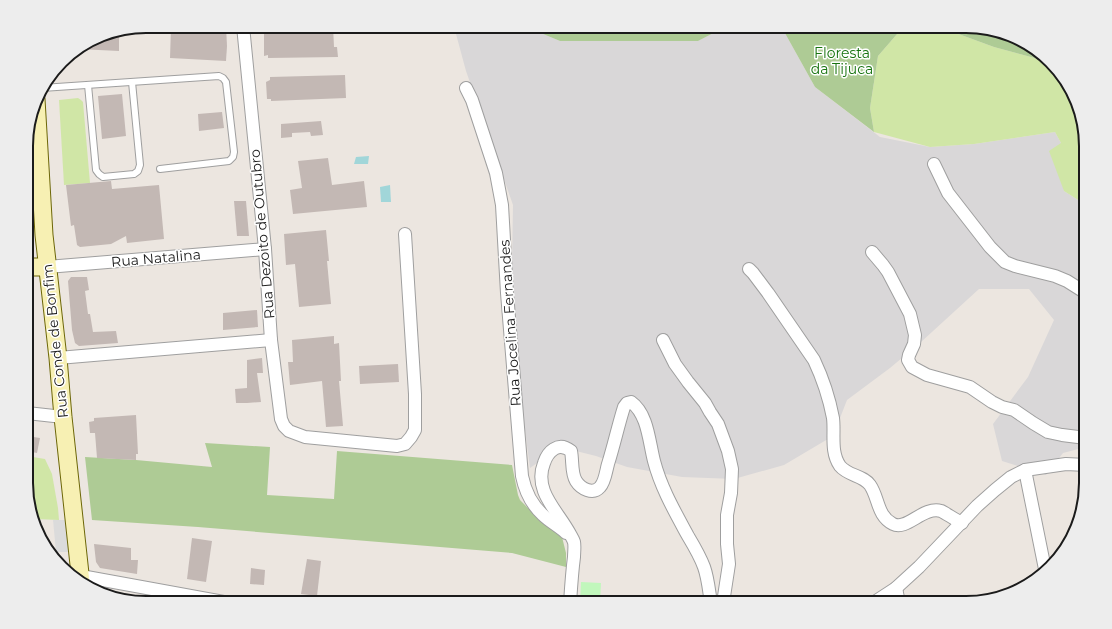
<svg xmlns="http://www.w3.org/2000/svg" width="1112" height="629" viewBox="0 0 1112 629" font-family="Montserrat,sans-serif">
<rect width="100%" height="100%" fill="#ece6e0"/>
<polygon fill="#d9d7d8" points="478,26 524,26 560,41 698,41 727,26 781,26 815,87 880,137 930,147 974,144 1055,132 1061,143 1064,191 1086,205 1086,447 1063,453 1046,475 1002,461 993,424 1028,377 1054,320 1029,289 979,289 921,342 890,368 847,400 833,436 784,465 734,479 682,477 627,467 596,456 560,447 530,468 511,325 513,205 466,71 456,34"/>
<g fill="#d0e6a6">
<polygon points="904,26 933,26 945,29 994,47 1046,61 1066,79 1086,138 1086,205 1064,191 1049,151 1061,143 1055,132 974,144 930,147 874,132 870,108 878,56"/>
<polygon points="78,98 81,100 83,102 90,183 64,185 59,100"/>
<polygon points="27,456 45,459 52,474 58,508 59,520 35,519 27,499"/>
</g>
<g fill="#aecb95">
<polygon points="427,26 478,26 456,34"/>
<polygon points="524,26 727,26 698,41 560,41"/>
<polygon points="781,26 904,26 878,56 870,108 874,132 815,87"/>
<polygon points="933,26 967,26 1026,42 1046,61 994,47 945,29"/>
<polygon points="205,443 270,447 267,495 334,499 337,451 512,465 518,495 520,500 539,519 562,537 566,553 566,567 512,553 198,527 92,520 85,457 136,460 212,467"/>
</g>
<polygon fill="#c1f7bc" points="581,582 601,583 600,603 580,603"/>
<polygon fill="#dbdbdb" points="53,520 66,520 69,552 56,552"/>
<g fill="#a1d6d9">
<polygon points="369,156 368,164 354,164 356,157"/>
<polygon points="390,185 391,202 381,202 380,187"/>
</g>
<g fill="#c3b8b4">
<polygon points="171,26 226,26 227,46 226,61 170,58"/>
<polygon points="264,26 333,26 334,47 337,47 338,57 268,58 268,55 264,56"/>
<polygon points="119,31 119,51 78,49 100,35"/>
<polygon points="345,75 346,98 271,101 271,99 267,99 266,82 270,80 270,77"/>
<polygon points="122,94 126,136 102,139 98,96"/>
<polygon points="222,112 224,128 199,131 198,114"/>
<polygon points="321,121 323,135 311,136 310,132 292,133 292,137 281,138 281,124"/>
<polygon points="328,158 332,185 364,181 367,207 293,214 290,190 302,188 298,161"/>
<polygon points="111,181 112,189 159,185 164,239 127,243 126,236 111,244 80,247 77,245 74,225 71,226 66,185"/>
<polygon points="234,201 246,201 249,236 237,236"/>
<polygon points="326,230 329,261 327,261 331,304 299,307 295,264 286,265 284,234"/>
<polygon points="71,277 87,277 89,290 85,291 88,314 90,314 93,332 116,331 118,343 79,346 75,343 72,330 68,281"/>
<polygon points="257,310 258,327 223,330 223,313"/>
<polygon points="334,336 334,344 339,343 341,381 339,381 343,426 326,427 322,381 290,385 288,362 293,362 292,340"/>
<polygon points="262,358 263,373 257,373 261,402 247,403 236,403 235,389 247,388 247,360"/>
<polygon points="398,364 399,382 360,384 359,366"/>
<polygon points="136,415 138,454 136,454 136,460 97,458 95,433 90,433 89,422 94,421 94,418"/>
<polygon points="27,436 40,438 37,453 27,451"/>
<polygon points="192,538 212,541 206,582 187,579"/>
<polygon points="94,544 131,548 131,560 138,560 137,574 100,568 96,562"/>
<polygon points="307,559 321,561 317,596 301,594"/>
<polygon points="251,568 265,570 264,585 250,584"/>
</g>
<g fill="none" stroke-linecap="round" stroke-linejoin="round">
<g stroke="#9f9f9f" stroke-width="8">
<g id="lane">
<polyline points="88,85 96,170 99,174 103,177 134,174 138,171 140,165 132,82"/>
<polyline points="42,88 219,76 223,78 226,82 234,152 233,157 229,161 160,169"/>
</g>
</g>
<g stroke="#9f9f9f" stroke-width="14">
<g id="street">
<polyline points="243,26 265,249 271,340 281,419 284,426 289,431 305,437 397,446 405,444 411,437 415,430 415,394 405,234"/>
<path d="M 466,88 L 472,100 L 496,173 L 502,205 L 507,293 L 522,476 C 525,491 532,505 543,515 C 550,522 559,526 566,533"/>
<polyline points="934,164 948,193 990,247 1005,262 1015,266 1055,276 1067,281 1086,293"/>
<polyline points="872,252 883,265 888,272 910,314 915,335 914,344 909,355 908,360 912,367 927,375 970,387 992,402 1002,407 1014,410 1033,423 1048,432 1062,435 1086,438"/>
<polyline points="47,267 265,249"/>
<path d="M 749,269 L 753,273 L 768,293 L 814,360 C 823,379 829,397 833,418 C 835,433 830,452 840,466 C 848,476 863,475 870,485 C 879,498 877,516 893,524 C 907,531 923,506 941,511 C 944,512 957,521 962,523"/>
<polyline points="663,340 675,364 688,382 705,403 710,412 718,424 728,451 732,469 731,493 727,515 727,544 729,564 723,603"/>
<polyline points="58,358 271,340"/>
<polyline points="27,413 63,417"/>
<polyline points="1025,470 1045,569"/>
<polyline points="81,576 229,603"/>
<polyline points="896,588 899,603"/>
<path d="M 570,603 C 571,588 572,572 574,557 C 574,553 575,546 574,542 C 573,539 571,536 570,534 C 558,511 533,491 544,463 C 546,457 549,452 554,449 C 560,445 566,447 571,451 C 573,461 571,473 576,481 C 581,489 593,495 600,487 C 605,482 606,471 608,464 C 614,445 618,426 624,407 L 627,403 L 631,402 C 648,414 649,442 654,461 C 661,488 675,512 688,536 C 694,546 700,556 704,567 C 708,578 709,591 711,603"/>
<polyline points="873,603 896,588 919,567 977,506 995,490 1011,477 1025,470 1066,464 1086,465"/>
</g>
</g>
<g stroke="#6c6607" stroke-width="19">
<g id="secondary">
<polyline points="36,99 44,235 58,358 63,417 81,583"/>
<polyline points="27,267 47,267"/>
</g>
</g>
<use href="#lane" stroke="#fff" stroke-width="6"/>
<use href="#street" stroke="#fff" stroke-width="12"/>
<use href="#secondary" stroke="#f7f0b3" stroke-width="17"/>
</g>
<g text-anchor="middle" stroke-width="3" stroke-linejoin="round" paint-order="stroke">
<g font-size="14" fill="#16730e" stroke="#fff">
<text x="842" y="58">Floresta<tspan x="842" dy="16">da Tijuca</tspan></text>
</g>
<g font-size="14" fill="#1b1b1b" stroke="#fff">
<text transform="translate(262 234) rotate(-95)" y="5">Rua Dezoito de Outubro</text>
<text transform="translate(156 258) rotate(-5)" y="5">Rua Natalina</text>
<text transform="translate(510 323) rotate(-94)" y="5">Rua Jocelina Fernandes</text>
<text transform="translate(55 341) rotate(-96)" y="5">Rua Conde de Bonfim</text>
</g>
</g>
<path d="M0 0H1112V629H0ZM146 33H966A113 113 0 0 1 1079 146V483A113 113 0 0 1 966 596H146A113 113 0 0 1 33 483V146A113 113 0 0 1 146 33Z" fill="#ededed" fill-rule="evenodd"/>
<path fill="none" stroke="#1b1b1b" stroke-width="2" d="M146 33H966A113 113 0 0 1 1079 146V483A113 113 0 0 1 966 596H146A113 113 0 0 1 33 483V146A113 113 0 0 1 146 33Z"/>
</svg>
